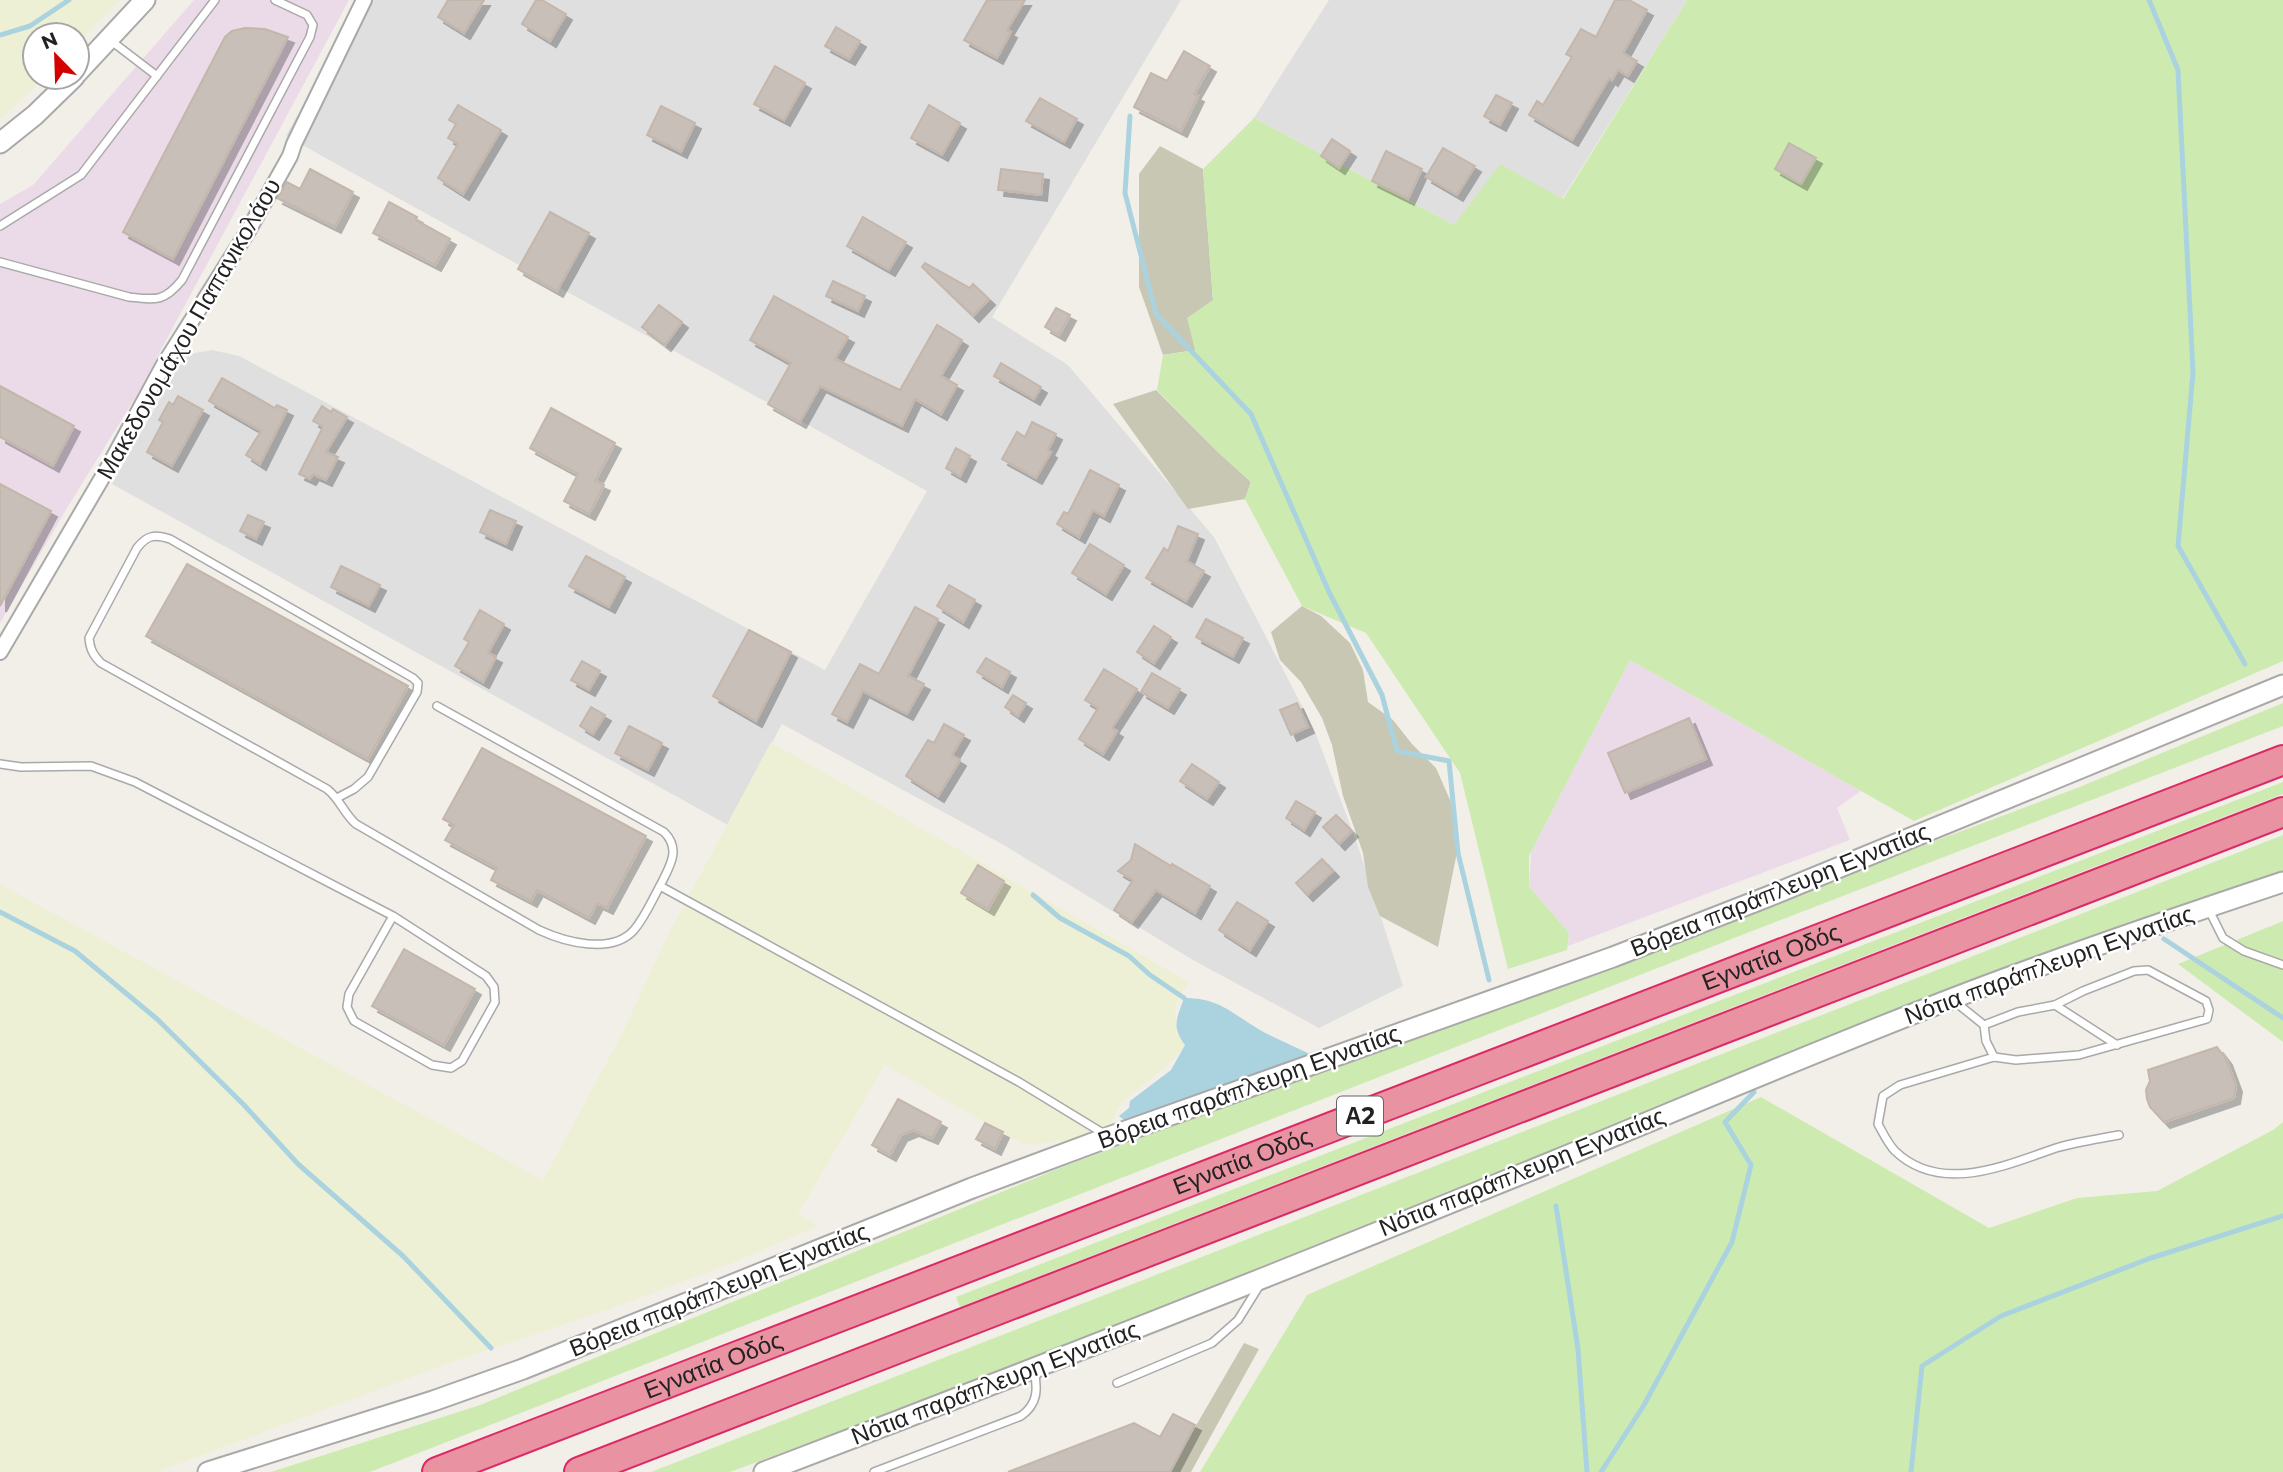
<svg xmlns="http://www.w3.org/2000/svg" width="2283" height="1472" viewBox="0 0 2283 1472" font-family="Montserrat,sans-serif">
<defs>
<filter id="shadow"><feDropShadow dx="6" dy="6" stdDeviation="0" flood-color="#0004"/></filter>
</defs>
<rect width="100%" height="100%" fill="#f2efe9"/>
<g fill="#e0dfdf">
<polygon points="360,0 1181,0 992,317 1068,365 1214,537 1314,729 1357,843 1403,986 1319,1028 1193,960 1002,844 782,724 728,825 112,484 185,355 212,350 239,356 825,670 927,491 286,136"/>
<polygon points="1329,0 1687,0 1562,199 1454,225 1254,118"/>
</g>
<g fill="#ebdbe8">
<polygon points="194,0 349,0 135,398 67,508 0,623 0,204 33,185"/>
<polygon points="1630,660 1861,791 1837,808 1850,840 1568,946 1569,933 1529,886 1531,852"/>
</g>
<g fill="#c7c7b4">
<polygon points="1160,146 1203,169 1213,300 1195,350 1163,355 1139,287 1139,174"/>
<polygon points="1156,390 1219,453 1251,482 1245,499 1188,509 1113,404"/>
<polygon points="1302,606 1321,616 1350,643 1363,670 1368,702 1393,720 1412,744 1436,768 1454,809 1457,852 1438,947 1380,916 1368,887 1363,853 1343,796 1332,745 1322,718 1301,682 1280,660 1271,632"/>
<polygon points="1244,1343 1259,1349 1191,1472 1169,1472"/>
</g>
<g fill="#eef0d5">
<polygon points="0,0 120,0 77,44 77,35 35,35 35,77 45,77 0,120"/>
<polygon points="771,742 1189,982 1175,1006 1177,1034 1186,1045 1168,1065 1122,1102 1111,1123 1069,1144 1058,1141 1024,1145 885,1065 798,1214 818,1226 742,1259 627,1303 458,1360 156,1472 0,1472 0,884 543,1180 621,1036 666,939"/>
</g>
<g fill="#cdebb0">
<polygon points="1687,0 2283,0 2283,661 1914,821 1630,660 1529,856 1529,886 1569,933 1567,950 1508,969 1460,773 1366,633 1302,606 1245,499 1251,482 1219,453 1157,390 1163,355 1195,350 1187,318 1213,300 1203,169 1254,118 1454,225 1500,164 1563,199"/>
<polygon points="2283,703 2283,726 1747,933 370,1472 271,1472 480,1405 1060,1168 2077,788"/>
<polygon points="2283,782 2283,794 960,1307 956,1297"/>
<polygon points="2283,835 2283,874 1972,979 1653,1112 1025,1363 730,1472 651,1472"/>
<polygon points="2283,921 2283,1042 2178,964"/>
<polygon points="1761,1097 1989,1228 2077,1198 2157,1191 2273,1130 2283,1122 2283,1472 1200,1472 1307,1295"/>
</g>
<path fill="#aad3df" d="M 1184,998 C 1220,998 1231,1013 1260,1030 C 1278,1040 1298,1048 1316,1057 L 1125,1121 L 1119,1116 L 1129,1108 L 1130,1101 L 1171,1070 L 1185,1045 C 1171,1027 1177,1018 1184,998 Z"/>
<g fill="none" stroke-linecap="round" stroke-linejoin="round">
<g stroke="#aad3df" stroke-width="5">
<polyline points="2149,0 2178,70 2193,372 2178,546 2245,664"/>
<polyline points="0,35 30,26 69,0"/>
<polyline points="1130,116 1125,193 1156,314 1251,414 1329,592 1382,695 1397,751 1449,761 1458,853 1489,980"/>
<polyline points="1033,895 1060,918 1129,956 1150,975 1184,998"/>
<polyline points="0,912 75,951 157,1019 244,1105 298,1164 403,1256 491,1348"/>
<polyline points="2164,939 2283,1018"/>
<polyline points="1556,1206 1578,1349 1587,1472"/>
<polyline points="1601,1472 1644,1405 1732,1242 1751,1165 1725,1122 1754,1092"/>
<polyline points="1911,1472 1922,1366 2001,1316 2148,1259 2283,1216"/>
</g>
</g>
<g fill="#c7bfb8" stroke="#c4b6ab" stroke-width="2" filter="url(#shadow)">
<polygon points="448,0 484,0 464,33 438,17"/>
<polygon points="536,0 542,0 566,14 550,41 522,24"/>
<polygon points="987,0 1025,0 1007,30 1011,32 997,58 964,40"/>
<polygon points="1615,0 1629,0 1647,10 1623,53 1637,61 1628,76 1618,70 1612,80 1609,78 1572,140 1529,115 1537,101 1543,105 1572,57 1566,54 1581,29 1596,37"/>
<polygon points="836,27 860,41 849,59 825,46"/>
<polygon points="245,28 265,29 288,37 173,259 123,232 225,37 232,31"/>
<polygon points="1184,51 1210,66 1194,94 1198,96 1181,131 1134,107 1151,73 1167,81"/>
<polygon points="775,66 805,83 784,120 754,104"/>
<polygon points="1496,95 1512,103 1500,125 1484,116"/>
<polygon points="1040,98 1077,119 1064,142 1026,121"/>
<polygon points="458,105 501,130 463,194 438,178 458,144 448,138 456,124 449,120"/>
<polygon points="929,105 960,123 942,155 911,138"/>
<polygon points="661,106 695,123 681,152 647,135"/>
<polygon points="1332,139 1350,151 1339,168 1321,156"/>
<polygon points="1789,143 1816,158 1801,184 1775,169"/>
<polygon points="1443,148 1475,166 1457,195 1426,177"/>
<polygon points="1386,151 1422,169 1408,199 1372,181"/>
<polygon points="310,169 353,192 335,227 277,198 287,182 300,189"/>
<polygon points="1001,169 1043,174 1041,195 998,190"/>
<polygon points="389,202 417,217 416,220 450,239 435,265 373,233"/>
<polygon points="550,212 589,233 557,291 518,269"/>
<polygon points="863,217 906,242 889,270 847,246"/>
<polygon points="925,263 970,288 973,284 989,299 973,316 922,267"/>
<polygon points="833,281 865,296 858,311 826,296"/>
<polygon points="774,296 848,337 835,359 900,390 937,325 962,340 941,376 957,385 941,414 915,399 902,426 820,386 800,422 768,404 791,363 750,340"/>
<polygon points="659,305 682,322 665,345 642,327"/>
<polygon points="1056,308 1070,315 1059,335 1045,327"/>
<polygon points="1001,363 1041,387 1034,399 994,376"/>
<polygon points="222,378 275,408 277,405 287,410 260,464 246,455 261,431 209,401"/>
<polygon points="0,386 74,426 53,466 0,437"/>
<polygon points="178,396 203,410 172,466 147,452 163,422 159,420 169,402 173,405"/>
<polygon points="322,406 331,412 333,409 347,417 326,452 338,457 326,480 313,474 310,479 299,474 322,429 322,426 313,421"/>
<polygon points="551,408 615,443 595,481 604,485 589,514 564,501 578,474 530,448"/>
<polygon points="1032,422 1056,434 1048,450 1051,452 1036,478 1002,459 1017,432 1025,437"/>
<polygon points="956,448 970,456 960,476 946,468"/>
<polygon points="1090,470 1119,485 1104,516 1093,510 1079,537 1057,524 1064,512 1068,514"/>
<polygon points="0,484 51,511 0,606"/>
<polygon points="490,510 516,521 506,544 480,532"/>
<polygon points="248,515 264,522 256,539 240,531"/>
<polygon points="1178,526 1198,534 1187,561 1204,571 1186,601 1146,578 1164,548 1168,551"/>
<polygon points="1090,544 1124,565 1106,594 1072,573"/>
<polygon points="586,556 625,577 609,607 569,586"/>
<polygon points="187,564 408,686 368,759 146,636"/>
<polygon points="341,566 380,585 369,606 331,587"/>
<polygon points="949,585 975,600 963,622 937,606"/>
<polygon points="915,607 938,619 908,676 924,684 907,714 863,691 847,722 832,714 860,664 879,674"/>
<polygon points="480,610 504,624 488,653 496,657 483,682 455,666 469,642 464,639"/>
<polygon points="1206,619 1243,638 1233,657 1196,637"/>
<polygon points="1154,626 1171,637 1154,663 1137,652"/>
<polygon points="749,630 791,652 756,721 713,696"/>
<polygon points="986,658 1010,672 1002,687 977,672"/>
<polygon points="582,661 600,671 589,690 571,680"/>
<polygon points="1104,669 1137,689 1112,728 1117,731 1103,754 1079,739 1098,708 1085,700"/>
<polygon points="1152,673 1180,689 1168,708 1141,692"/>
<polygon points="1013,695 1026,703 1018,716 1005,707"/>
<polygon points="1297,703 1308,727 1291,735 1280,710"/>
<polygon points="591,707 605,715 593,734 580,726"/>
<polygon points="1689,718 1706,759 1625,793 1608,753"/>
<polygon points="944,724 964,735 952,755 960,760 938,796 906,776 928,740 934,743"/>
<polygon points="629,726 662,743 648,770 615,753"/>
<polygon points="482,748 646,836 607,908 597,903 589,918 537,890 531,901 491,880 497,868 445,840 454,825 443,819"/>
<polygon points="1192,764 1219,782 1207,799 1180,781"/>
<polygon points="1296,801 1315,812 1304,830 1286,818"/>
<polygon points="1336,815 1352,831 1339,844 1323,827"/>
<polygon points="1135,844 1171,866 1172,864 1210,886 1195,913 1156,890 1132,922 1114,910 1133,880 1118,871 1131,860"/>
<polygon points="1322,859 1333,871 1307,895 1296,883"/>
<polygon points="978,865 1004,881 988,909 961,893"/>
<polygon points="1237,902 1268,921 1250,950 1219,930"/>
<polygon points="404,949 475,989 444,1045 372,1006"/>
<polygon points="2217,1047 2226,1059 2236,1086 2234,1098 2164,1122 2150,1107 2147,1099 2146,1090 2150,1081 2148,1070"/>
<polygon points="898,1099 941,1122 932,1138 913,1130 901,1135 890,1155 872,1145"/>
<polygon points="985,1123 1003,1132 995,1149 976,1139"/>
<polygon points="1173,1414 1195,1425 1170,1472 1008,1472 1134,1423 1160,1437"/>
</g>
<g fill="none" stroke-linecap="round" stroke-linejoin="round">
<g stroke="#a9a9a9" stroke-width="10">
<g id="service">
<polyline points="110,40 157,76"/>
<polyline points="0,226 81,175 215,0"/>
<path d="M 0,262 L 129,297 C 156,300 164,302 182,280 L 310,37 L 313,25 L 307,15 L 275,0"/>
<path d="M 437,706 L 664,832 C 682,850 669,867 660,886"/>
<polyline points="0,764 21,767 91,766 135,782 393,916 486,976 494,987 495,1002 462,1061 451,1068 432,1065 354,1021 347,1007 349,994 393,916"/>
<path d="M 337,798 L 354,789 L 368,777 L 417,692 L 418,683 L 413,678 L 170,539 C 155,534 147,535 137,548 L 89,638 C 90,649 93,655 101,663 L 327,789 C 340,799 344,814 356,824 L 539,930 C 565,942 612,955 634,930 C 645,917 652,900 660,886 L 1019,1082 L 1106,1135"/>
<polyline points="2208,908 2223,938 2244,951 2283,965"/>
<polyline points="1954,1001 1984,1025 1986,1041 1994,1057"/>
<polyline points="2055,1005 2117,1045"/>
<path d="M 1984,1025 L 2018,1012 L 2055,1005 L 2083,991 L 2134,971 L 2148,970 L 2206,1001 L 2209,1010 L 2207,1019 L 2079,1055 L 2016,1060 L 1994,1057 L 1900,1085 L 1883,1096 L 1878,1124 C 1883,1133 1888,1144 1895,1151 C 1941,1195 2006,1165 2056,1148 C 2076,1142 2098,1139 2119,1135"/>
<polyline points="1117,1383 1212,1343 1238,1320 1261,1283"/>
<path d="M 874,1472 L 1021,1416 C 1038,1404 1038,1389 1034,1370"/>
</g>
</g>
<g stroke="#a9a9a9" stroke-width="18">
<polyline id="minor" points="0,652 109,466 163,366 248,231 290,156 294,144 364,0"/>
</g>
<g stroke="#a9a9a9" stroke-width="23">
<g id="tertiary">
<polyline points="77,73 145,0"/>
<polyline points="0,143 35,115 74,77"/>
<polyline points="208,1472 433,1401 523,1369 972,1188 1109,1137 1613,957 1767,897 2283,685"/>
<path d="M 764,1472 C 1027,1372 1289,1269 1549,1163 C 1683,1108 1816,1051 1951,999 C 2060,957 2172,919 2283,882"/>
</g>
</g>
<g stroke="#dc2a67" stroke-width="32">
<g id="motorway">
<path id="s1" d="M 437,1472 L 2283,760"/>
<polyline points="579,1472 2283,812"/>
</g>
</g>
<use href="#service" stroke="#fff" stroke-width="7"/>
<use href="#minor" stroke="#fff" stroke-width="14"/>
<use href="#tertiary" stroke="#fff" stroke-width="19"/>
<use href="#motorway" stroke="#e892a2" stroke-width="28"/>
</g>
<g text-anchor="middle" stroke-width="5" stroke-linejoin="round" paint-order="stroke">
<rect fill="#fff" stroke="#646464" stroke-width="2" x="1337" y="1096.5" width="46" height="39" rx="5"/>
<g font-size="23" font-weight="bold" fill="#222">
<text x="1360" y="1124">Α2</text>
</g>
<g font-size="24" fill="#222" stroke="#fff">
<text transform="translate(189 329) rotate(-60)" y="8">Μακεδονομάχου Παπανικολάου</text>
<text transform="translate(1780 890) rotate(-22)" y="8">Βόρεια παράπλευρη Εγνατίας</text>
<text dy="8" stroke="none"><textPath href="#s1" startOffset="1430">Εγνατία Οδός</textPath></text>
<text transform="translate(2049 965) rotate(-20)" y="8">Νότια παράπλευρη Εγνατίας</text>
<text transform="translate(1249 1087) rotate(-20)" y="8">Βόρεια παράπλευρη Εγνατίας</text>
<text dy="8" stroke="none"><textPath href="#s1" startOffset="863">Εγνατία Οδός</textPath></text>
<text transform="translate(1522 1172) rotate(-22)" y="8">Νότια παράπλευρη Εγνατίας</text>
<text transform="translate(719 1290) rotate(-22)" y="8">Βόρεια παράπλευρη Εγνατίας</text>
<text dy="8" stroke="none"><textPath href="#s1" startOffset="296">Εγνατία Οδός</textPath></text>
<text transform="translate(995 1383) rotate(-21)" y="8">Νότια παράπλευρη Εγνατίας</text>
</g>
</g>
<g transform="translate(56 56) rotate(337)"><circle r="33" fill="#ffffff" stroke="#a7a7a7" stroke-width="2"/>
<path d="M0-5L12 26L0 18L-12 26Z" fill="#d40000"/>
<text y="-10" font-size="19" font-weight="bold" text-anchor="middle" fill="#222222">N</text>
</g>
</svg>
